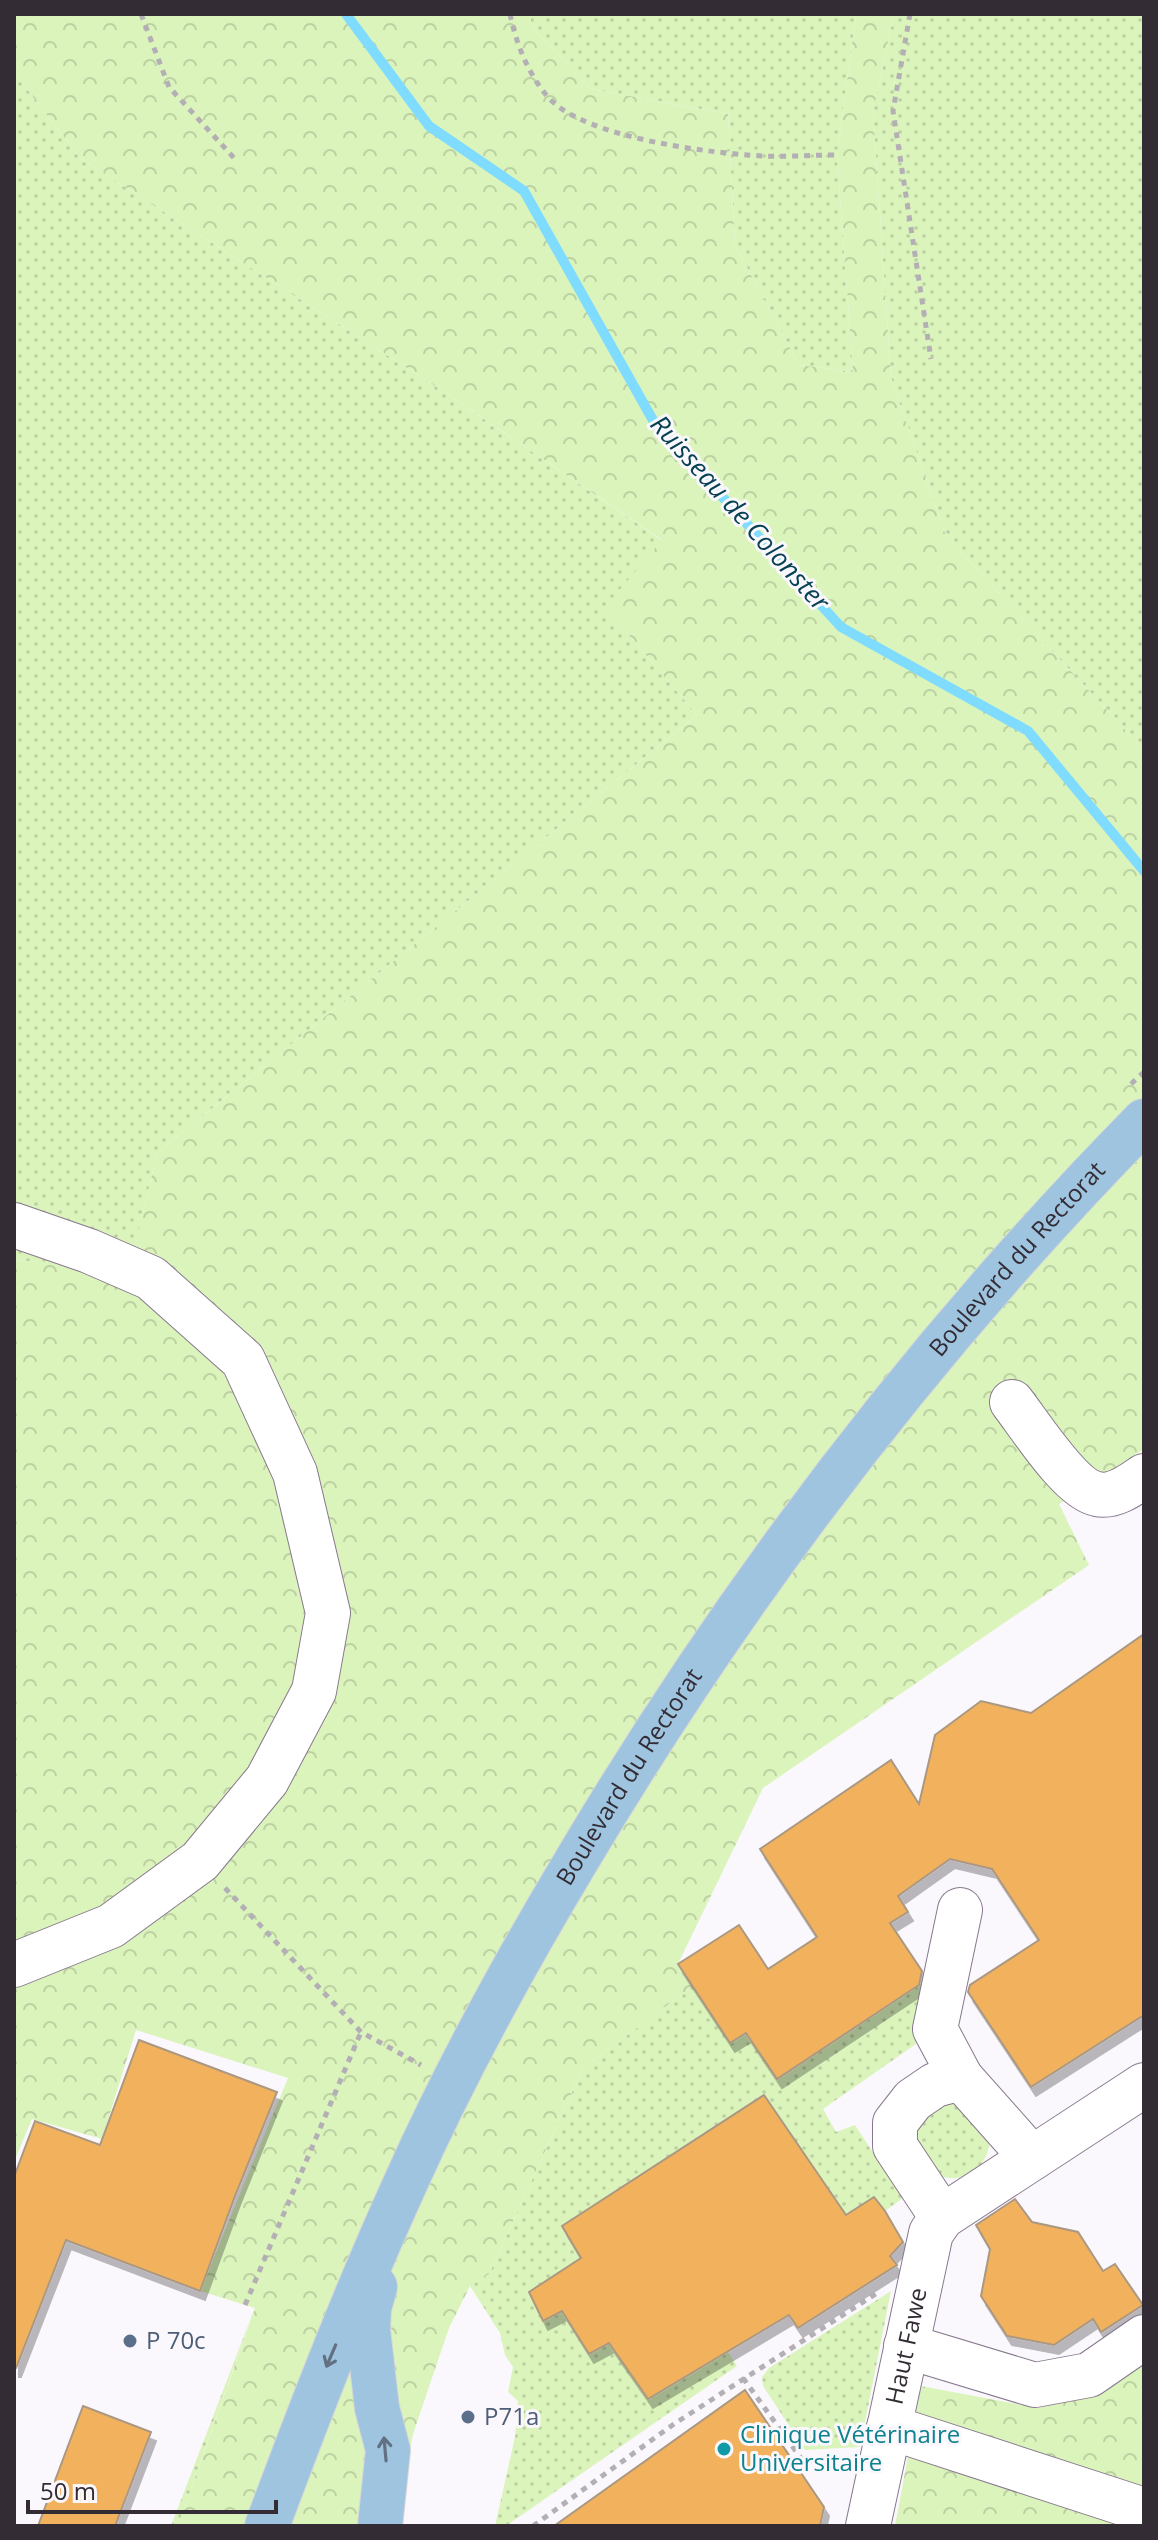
<svg xmlns="http://www.w3.org/2000/svg" width="1158" height="2540" viewBox="0 0 1158 2540" font-family="'Open Sans',sans-serif">
<defs>
<pattern id="grass-dots" width="8" height="8" patternUnits="userSpaceOnUse" patternTransform="scale(2)"><rect width="8" height="8" fill="#dbf4bc"/><path d="M2 2h.1M6 6h.1" fill="none" stroke="#bcd1a2" stroke-width="1.8" stroke-linecap="round"/></pattern>
<pattern id="forest-crowns" width="20" height="18" patternUnits="userSpaceOnUse" patternTransform="scale(2)"><rect width="20" height="18" fill="#dbf4bc"/><path d="M2 6a3 3 0 1 1 6 0M12 15a3 3 0 1 1 6 0" fill="none" stroke="#bcd1a2"/></pattern>
<filter id="shadow"><feDropShadow dx="5" dy="9" stdDeviation="0" flood-color="#0004"/></filter>
</defs>
<rect width="100%" height="100%" fill="#fbf8fd"/>
<g fill="url(#grass-dots)">
<polygon points="529,14 856,14 837,155 853,372 799,365 735,245 728,114 591,89 533,29"/>
<polygon points="894,14 1144,14 1144,750 946,536 891,378 873,112"/>
<polygon points="14,72 80,158 440,389 663,541 605,607 697,715 157,1153 130,1269 14,1260"/>
<polygon points="927,1979 916,2044 823,2109 836,2132 855,2125 903,2198 885,2211 852,2224 782,2121 774,2125 757,2099 562,2226 581,2258 529,2292 543,2321 562,2311 589,2354 622,2336 627,2369 648,2399 728,2352 737,2366 506,2526 495,2526 515,2437 518,2401 508,2392 513,2367 505,2355 500,2333 470,2286 489,2274 583,2068 693,1986 729,2042 746,2033 778,2079"/>
<path d="M 955,2100 L 991,2136 C 987,2175 957,2190 924,2168 L 913,2130 L 928,2108 Z"/>
<polygon points="891,2291 860,2447 805,2450 763,2386 762,2377 769,2368"/>
<polygon points="255,2307 178,2526 171,2526"/>
</g>
<g fill="url(#forest-crowns)">
<polygon points="14,14 529,14 533,29 591,89 728,114 735,245 799,365 853,372 837,155 856,14 894,14 873,112 891,378 946,536 1144,750 1144,1449 1059,1504 1089,1565 763,1788 678,1964 693,1986 583,2068 489,2274 470,2286 449,2328 413,2434 396,2526 178,2526 255,2308 200,2291 288,2078 136,2030 102,2139 32,2119 14,2162 14,1260 130,1268 157,1153 697,715 605,607 662,540 440,389 80,158 14,72"/>
<polygon points="1144,2353 1144,2510 1125,2526 895,2526 921,2386 1038,2408 1080,2397"/>
</g>
<g fill="none" stroke-linecap="round" stroke-linejoin="round">
<polyline stroke="#7fdcfe" stroke-width="10" points="346,14 429,126 524,191 654,422 841,627 1028,731 1144,871"/>
</g>
<g fill="#f2b25d" stroke="#ab9882" stroke-width="2" filter="url(#shadow)">
<polygon points="1144,1634 1144,2015 1031,2087 968,1992 970,1985 1039,1940 992,1869 950,1859 898,1896 908,1912 890,1923 922,1971 919,1985 777,2079 746,2033 730,2043 678,1964 739,1925 768,1969 817,1937 760,1849 891,1760 919,1804 935,1735 981,1701 1031,1713"/>
<polygon points="139,2040 277,2092 235,2196 200,2291 66,2240 16,2368 14,2368 14,2177 35,2121 100,2145"/>
<polygon points="764,2095 846,2215 874,2197 885,2211 903,2242 890,2256 897,2265 798,2328 789,2315 648,2399 609,2343 589,2354 562,2311 543,2321 529,2292 581,2258 562,2226"/>
<polygon points="1015,2199 1032,2222 1078,2232 1103,2271 1115,2264 1143,2305 1101,2332 1093,2319 1054,2345 1007,2336 981,2296 990,2249 976,2225"/>
<polygon points="745,2390 824,2507 820,2526 554,2526"/>
<polygon points="83,2406 151,2432 115,2526 38,2526"/>
</g>
<g fill="none" stroke-linecap="round" stroke-linejoin="round">
<g stroke="#88788e" stroke-width="46">
<g id="minor">
<polyline points="14,1225 89,1251 151,1278 243,1360 295,1473 328,1613 314,1691 267,1780 200,1861 111,1926 14,1965"/>
<path d="M 1012,1402 C 1030,1425 1070,1489 1097,1494 C 1114,1498 1131,1485 1144,1476"/>
<polyline points="960,1910 935,2029 961,2078"/>
<polyline points="942,2217 895,2146 895,2123 913,2100 935,2085 961,2078 1032,2158"/>
<polyline points="906,2346 1035,2385 1089,2375 1144,2337"/>
<polyline points="889,2427 1144,2510"/>
<path id="s1" d="M 868,2526 L 931,2233 L 942,2217 L 1144,2085"/>
</g>
</g>
<g stroke="#d6d5d7" stroke-width="46">
<g id="major">
<polyline points="375,2287 369,2308 368,2330 377,2408 388,2450 380,2526"/>
<path id="s2" d="M 267,2526 C 310,2411 354,2296 405,2184 C 455,2072 515,1963 578,1858 C 737,1591 926,1343 1144,1121"/>
</g>
</g>
<g stroke="#b3afb5" stroke-width="5" stroke-dasharray="6 6" stroke-linecap="butt">
<polyline points="141,14 169,87 235,159"/>
<path d="M 510,14 C 516,43 528,74 548,97 C 584,138 709,153 763,156 C 788,157 812,155 837,155"/>
<polyline points="910,14 893,111 931,359"/>
<polyline points="1131,1084 1144,1072"/>
<polyline points="225,1888 361,2032 421,2065"/>
<polyline points="245,2305 361,2032"/>
<polyline points="743,2378 803,2461 844,2459"/>
<polyline points="533,2526 674,2424 880,2291"/>
</g>
<use href="#minor" stroke="#fff" stroke-width="44"/>
<use href="#major" stroke="#9ec4df" stroke-width="44"/>
</g>
<defs><path id="oneway-shaft" d="M-6 0H5M1.5-3L5.5 0L1.5 3" fill="none" stroke-width="1.6" stroke-linecap="round" stroke-linejoin="round" transform="scale(2)"/></defs>
<g stroke="#637082">
<use href="#oneway-shaft" transform="translate(331 2356) rotate(113)"/>
<use href="#oneway-shaft" transform="translate(385 2449) rotate(-95)"/>
</g>
<g fill="#5c6f8a" stroke="#fbf8fd" stroke-width="3">
<circle cx="130" cy="2341" r="8"/>
<circle cx="468" cy="2417" r="8"/>
</g>
<circle fill="#0f9aa8" stroke="#fbf8fd" stroke-width="3" cx="724" cy="2449" r="8"/>
<g text-anchor="middle" stroke-width="6" stroke-linejoin="round" paint-order="stroke">
<g font-size="24" fill="#332c35" stroke="#fbf8fd">
<text dy="8" stroke="none"><textPath href="#s2" startOffset="1482">Boulevard du Rectorat</textPath></text>
<text dy="8" stroke="none"><textPath href="#s2" startOffset="834">Boulevard du Rectorat</textPath></text>
<text dy="8" stroke="none"><textPath href="#s1" startOffset="184">Haut Fawe</textPath></text>
</g>
<g font-size="24" fill="#4e5e75" stroke="#fbf8fd" text-anchor="start">
<text x="146" y="2349">P 70c</text>
<text x="484" y="2425">P71a</text>
</g>
<g font-size="24" fill="#0d838f" stroke="#fbf8fd" text-anchor="start">
<text x="740" y="2443">Clinique Vétérinaire<tspan x="740" dy="28">Universitaire</tspan></text>
</g>
<g font-size="26" font-style="italic" fill="#074253" stroke="#fbf8fd">
<text transform="translate(740 513) rotate(48)" y="9">Ruisseau de Colonster</text>
</g>
</g>
<rect width="1158" height="2540" fill="none" stroke="#332c35" stroke-width="32"/>
<path d="M28 2500v12h248v-12" fill="none" stroke="#332c35" stroke-width="4"/>
<text x="40" y="2500" font-size="24" fill="#332c35" stroke="#fbf8fd" stroke-width="6" paint-order="stroke">50 m</text>
</svg>
